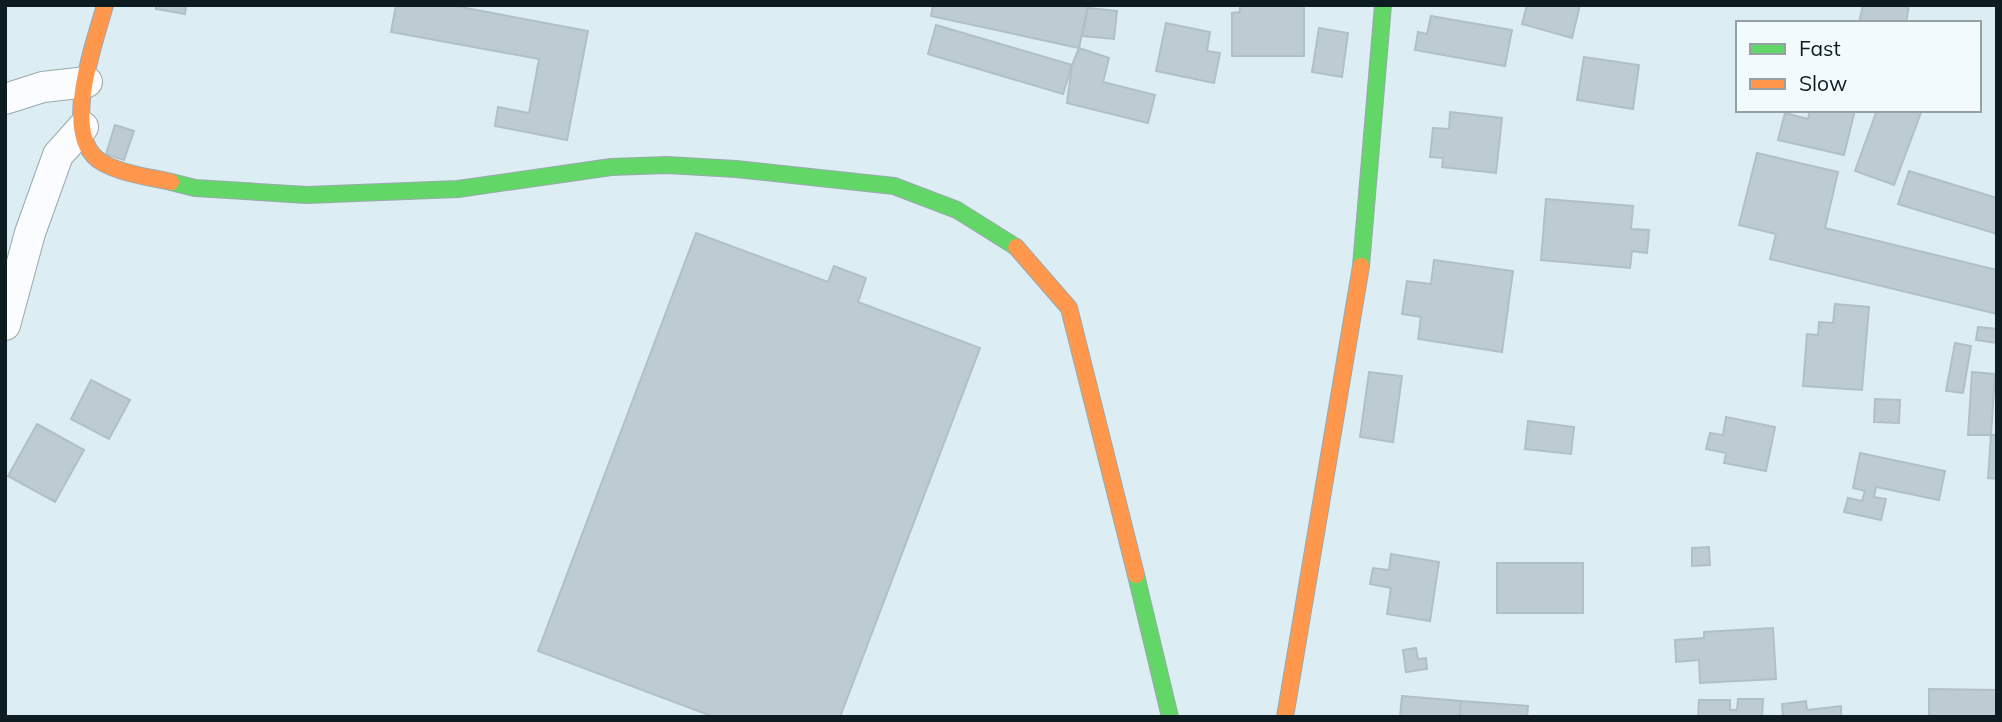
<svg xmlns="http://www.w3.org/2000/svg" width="2002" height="722" viewBox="0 0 2002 722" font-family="Mulish,sans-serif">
<rect width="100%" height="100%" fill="#dcedf4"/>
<g fill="#bdccd2" stroke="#b1c0c6" stroke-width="2">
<polygon points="156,5 186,5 185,14 156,9"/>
<polygon points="396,5 450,5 588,31 567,140 495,126 498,107 529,113 539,59 391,32"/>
<polygon points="933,5 1088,5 1079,48 931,16"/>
<polygon points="1240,5 1304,5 1304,56 1232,56 1232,13 1240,12"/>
<polygon points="1527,5 1580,5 1572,38 1522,24"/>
<polygon points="1863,5 1909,5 1906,23 1859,23"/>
<polygon points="1088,8 1117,11 1114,39 1082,36"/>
<polygon points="1431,16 1512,30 1505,66 1415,50 1418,32 1427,34"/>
<polygon points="1166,23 1210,32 1207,51 1220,53 1214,83 1156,71"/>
<polygon points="936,25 1072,65 1063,94 928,54"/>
<polygon points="1319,28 1348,33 1342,77 1312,72"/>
<polygon points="1079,48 1109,58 1103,82 1155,95 1148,123 1067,103 1072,65"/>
<polygon points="1584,57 1639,65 1633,109 1577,100"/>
<polygon points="1810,110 1855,110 1844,155 1778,140 1785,113 1808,119"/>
<polygon points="1877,110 1922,110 1894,185 1855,171"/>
<polygon points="1450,112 1502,118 1496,173 1442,167 1443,158 1430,157 1433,128 1449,129"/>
<polygon points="115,125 134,131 124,160 106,154"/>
<polygon points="1757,153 1838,172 1825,228 1997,270 1997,314 1770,259 1776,234 1739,225"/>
<polygon points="1909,171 1997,198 1997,234 1898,204"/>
<polygon points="1546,199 1633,206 1631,229 1649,230 1647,253 1632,251 1630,268 1541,260"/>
<polygon points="696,233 828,282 834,266 866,278 858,302 980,348 840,717 714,717 538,651"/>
<polygon points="1434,260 1513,271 1502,352 1418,339 1421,317 1402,314 1407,281 1431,284"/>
<polygon points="1835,304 1869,307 1862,390 1803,386 1807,334 1818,335 1819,322 1833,323"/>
<polygon points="1978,327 1997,329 1997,343 1976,340"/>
<polygon points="1955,343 1971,346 1963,393 1946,391"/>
<polygon points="1369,372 1402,376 1393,442 1360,437"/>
<polygon points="1972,372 1995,374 1991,435 1968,435"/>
<polygon points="91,380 130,400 109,439 71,419"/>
<polygon points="1875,399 1900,400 1899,423 1874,422"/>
<polygon points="1726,417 1775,427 1766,471 1724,463 1726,453 1706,449 1710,433 1723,435"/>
<polygon points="1528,421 1574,427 1571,454 1525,449"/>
<polygon points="37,424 84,450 55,502 8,476"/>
<polygon points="1991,435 1997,435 1997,479 1988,478"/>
<polygon points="1860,453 1945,471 1939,500 1876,487 1874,497 1886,499 1881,520 1844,512 1848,498 1862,501 1865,491 1853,488"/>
<polygon points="1709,547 1710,565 1692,566 1692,548"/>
<polygon points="1391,554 1439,562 1430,621 1387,614 1391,588 1370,584 1373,568 1389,570"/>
<rect x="1497" y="563" width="86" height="50"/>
<polygon points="1773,628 1776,679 1700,683 1699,660 1676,662 1675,640 1704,638 1704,632"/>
<polygon points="1416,648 1418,659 1426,658 1427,669 1406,672 1403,650"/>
<polygon points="1929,689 1997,690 1997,717 1929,717"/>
<polygon points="1402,696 1461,701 1460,717 1400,717"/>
<polygon points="1738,699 1763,699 1762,717 1698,717 1699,700 1730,700 1730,710 1737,710"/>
<polygon points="1461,701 1528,706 1527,717 1460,717"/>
<polygon points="1806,701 1807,710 1841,706 1841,717 1783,717 1782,704"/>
</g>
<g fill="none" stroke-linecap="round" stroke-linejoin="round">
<g stroke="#9aa9ae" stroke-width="32">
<g id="street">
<polyline points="5,99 43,87 87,82"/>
<polyline points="5,325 30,233 58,155 83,127"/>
</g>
</g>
<g stroke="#9aa9ae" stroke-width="18">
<g id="fast">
<polyline points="171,182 195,188 307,195 458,189 611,167 667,165 736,169 894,186 957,210 1016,247"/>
<polyline points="1361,266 1383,5"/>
<polyline points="1136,575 1170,717"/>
</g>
</g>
<g stroke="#9aa9ae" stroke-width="18">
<g id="slow">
<path d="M 105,5 C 95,43 58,138 103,163 C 123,174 149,177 171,182"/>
<polyline points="1016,247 1069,308 1136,575"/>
<polyline points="1285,717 1361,266"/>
</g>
</g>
<use href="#street" stroke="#fafcfd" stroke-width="30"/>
<use href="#fast" stroke="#63d668" stroke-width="16"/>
<use href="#slow" stroke="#ff974d" stroke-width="16"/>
</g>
<rect width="2002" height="722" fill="none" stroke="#0c1c21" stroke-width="14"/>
<rect x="1736" y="21" width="245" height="91" fill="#f2fafd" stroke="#96a1a5" stroke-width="2"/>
<rect x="1750" y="44" width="35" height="10" fill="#63d668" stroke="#96a1a5" stroke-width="2"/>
<text x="1799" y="56" font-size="21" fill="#0c1c21">Fast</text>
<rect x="1750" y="79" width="35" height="10" fill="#ff974d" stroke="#96a1a5" stroke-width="2"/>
<text x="1799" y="91" font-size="21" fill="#0c1c21">Slow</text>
</svg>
